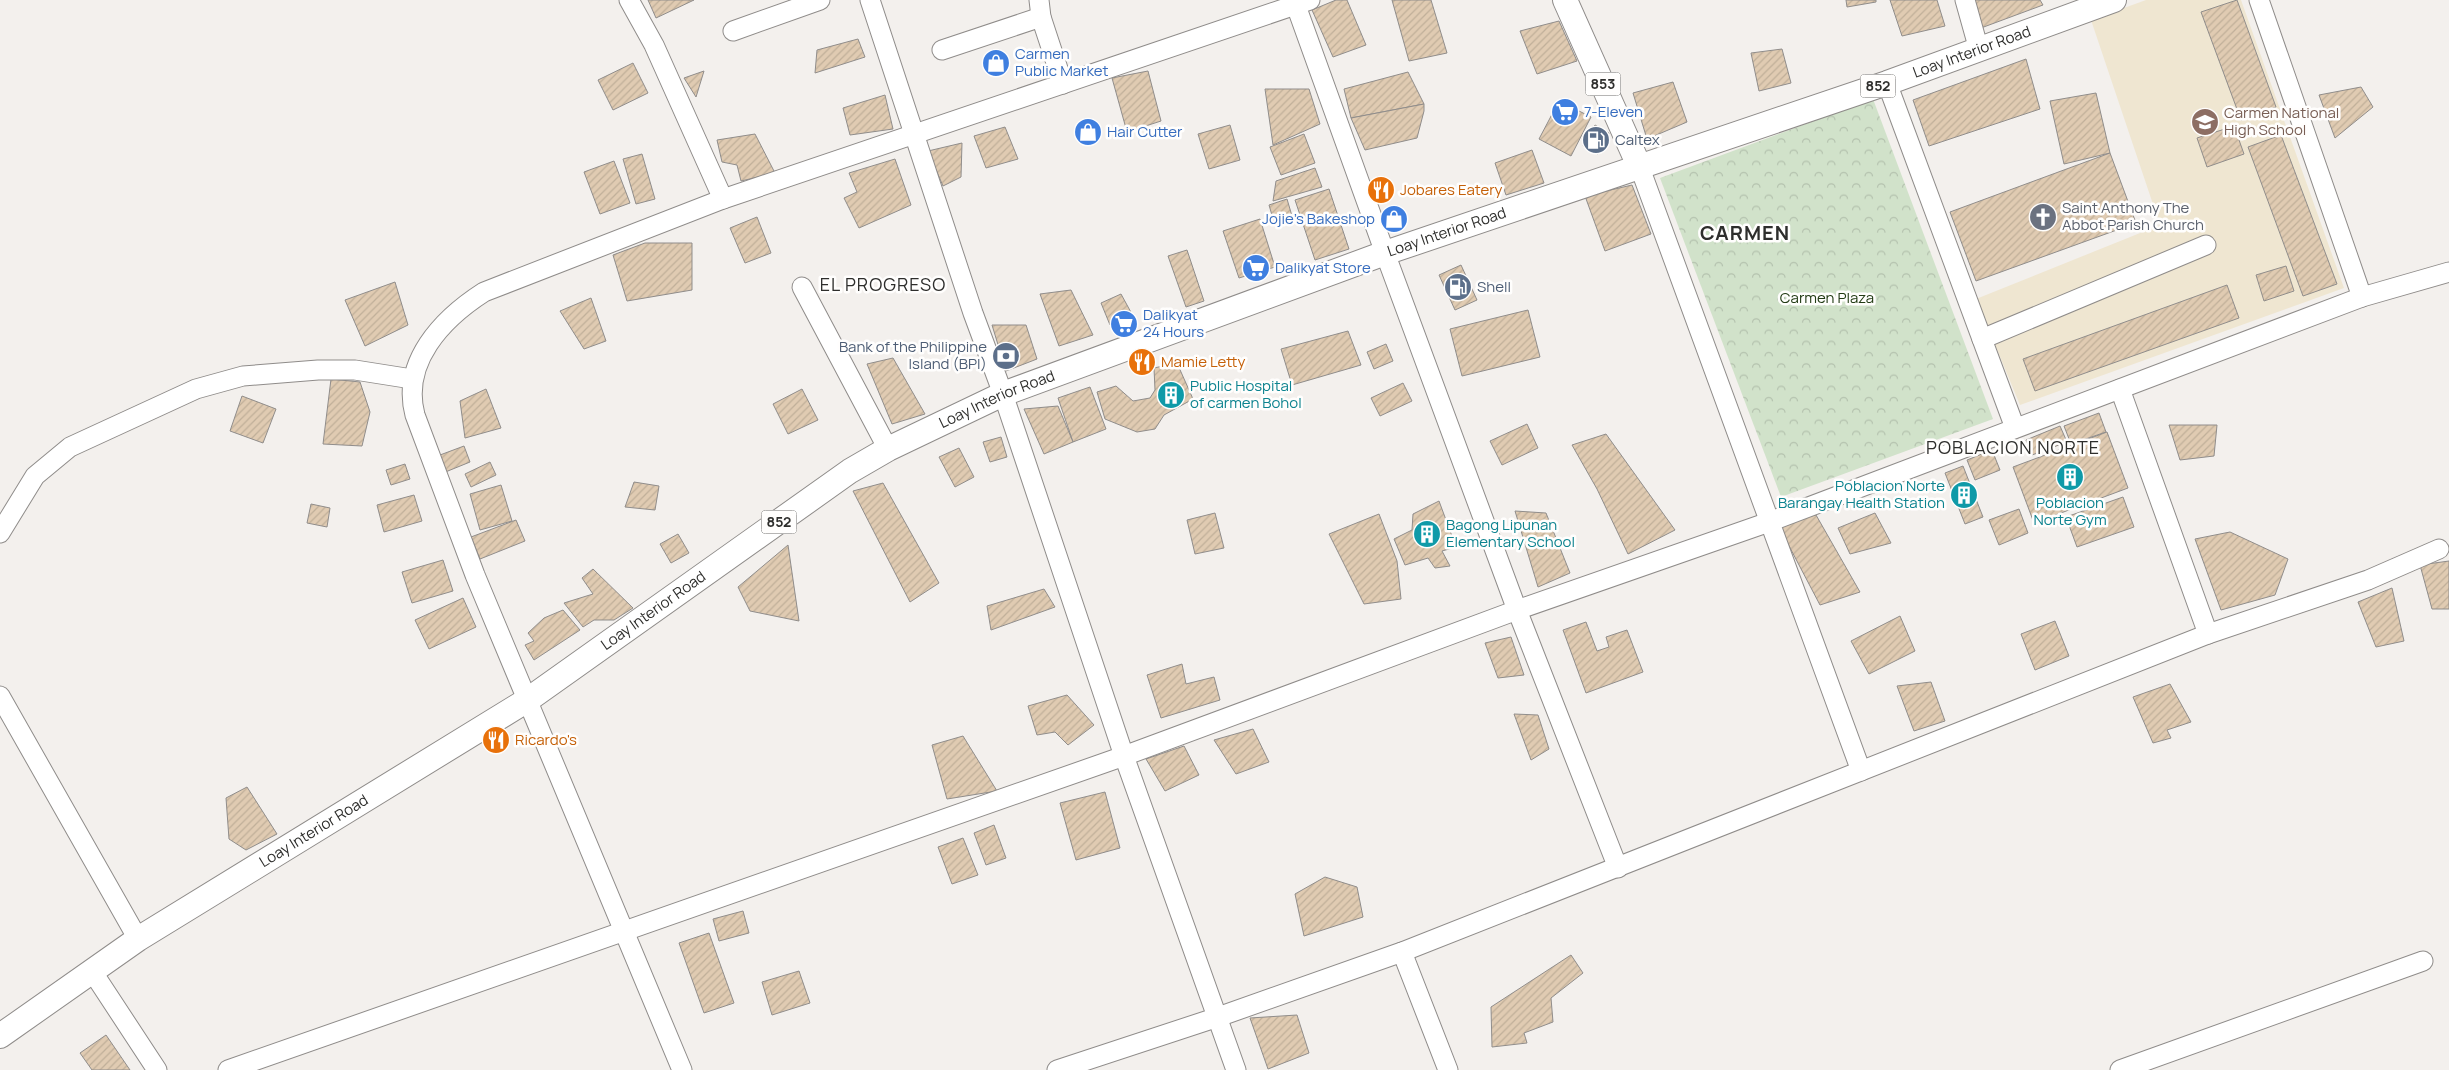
<svg xmlns="http://www.w3.org/2000/svg" width="2449" height="1070" viewBox="0 0 2449 1070" font-family="Manrope,sans-serif">
<defs>
<pattern id="park-crowns" width="20" height="18" patternUnits="userSpaceOnUse" patternTransform="scale(1.25)"><rect width="20" height="18" fill="#d1e2ca"/><path d="M2 6a3 3 0 1 1 6 0M12 15a3 3 0 1 1 6 0" fill="none" stroke="#b4c2ae"/></pattern>
<pattern id="building-hatch" width="6" height="6" patternUnits="userSpaceOnUse" patternTransform="scale(1.25)"><rect width="6" height="6" fill="#e0cbb2"/><path d="M-1 1l2-2M0 6l6-6M5 7l2-2" fill="none" stroke="#c0af99"/></pattern>
</defs>
<rect width="100%" height="100%" fill="#f3f0ed"/>
<polygon fill="#efe6d1" points="2146,0 2241,0 2344,288 2020,405 1976,299 2160,225 2091,20"/>
<polygon fill="url(#park-crowns)" points="1873,99 1993,419 1781,497 1660,178"/>
<g fill="url(#building-hatch)" stroke="#908d8b">
<polygon points="648,0 694,0 656,18"/>
<polygon points="1336,0 1347,0 1366,45 1333,57 1312,10"/>
<polygon points="1392,0 1431,0 1447,53 1409,61"/>
<polygon points="1846,0 1876,0 1876,2 1847,7"/>
<polygon points="1890,0 1937,0 1945,26 1902,36"/>
<polygon points="1971,0 2040,0 2043,5 1981,28"/>
<polygon points="2237,0 2276,107 2241,120 2201,12"/>
<polygon points="1559,21 1577,61 1537,74 1520,31"/>
<polygon points="858,39 865,57 815,73 817,50"/>
<polygon points="1782,49 1791,83 1759,91 1751,53"/>
<polygon points="2026,59 2040,109 1929,146 1913,100"/>
<polygon points="633,63 648,93 613,110 598,80"/>
<polygon points="704,71 696,97 684,78"/>
<polygon points="1148,71 1161,121 1127,132 1112,78"/>
<polygon points="1408,72 1424,104 1351,118 1344,89"/>
<polygon points="1673,82 1687,122 1647,139 1633,93"/>
<polygon points="2361,87 2373,107 2335,138 2319,95"/>
<polygon points="1265,89 1309,89 1320,124 1273,145"/>
<polygon points="2096,93 2110,153 2064,164 2050,101"/>
<polygon points="885,95 893,129 850,135 843,108"/>
<polygon points="1559,101 1591,117 1571,156 1539,139"/>
<polygon points="1424,104 1424,111 1417,138 1365,150 1351,118"/>
<polygon points="1230,125 1240,160 1209,169 1198,134"/>
<polygon points="1595,125 1609,133 1598,154 1583,146"/>
<polygon points="2234,126 2244,154 2207,167 2197,138"/>
<polygon points="1005,127 1018,159 986,168 974,136"/>
<polygon points="755,134 775,173 741,181 737,165 722,162 717,140"/>
<polygon points="1304,134 1315,163 1281,175 1270,147"/>
<polygon points="2281,135 2337,284 2303,296 2248,147"/>
<polygon points="962,143 961,177 943,186 928,151"/>
<polygon points="1532,150 1544,183 1506,195 1495,163"/>
<polygon points="2110,153 2136,223 1976,281 1950,212"/>
<polygon points="642,154 655,199 636,204 623,159"/>
<polygon points="895,159 911,205 859,228 844,198 857,192 849,173"/>
<polygon points="614,161 630,203 600,214 584,172"/>
<polygon points="1315,168 1322,187 1273,201 1276,181"/>
<polygon points="1632,185 1651,234 1605,251 1585,196"/>
<polygon points="1329,189 1349,249 1315,260 1295,200"/>
<polygon points="1287,199 1292,216 1274,222 1269,205"/>
<polygon points="757,217 771,253 745,263 730,228"/>
<polygon points="1260,219 1275,267 1239,278 1223,231"/>
<polygon points="645,243 692,243 692,290 627,301 613,255"/>
<polygon points="1187,250 1204,301 1186,307 1168,256"/>
<polygon points="1461,265 1477,300 1455,310 1439,275"/>
<polygon points="2286,266 2294,291 2264,301 2256,275"/>
<polygon points="395,282 408,325 365,346 345,300"/>
<polygon points="2227,285 2239,318 2035,391 2023,359"/>
<polygon points="1071,290 1093,335 1059,346 1040,294"/>
<polygon points="1121,294 1133,316 1110,325 1101,303"/>
<polygon points="591,298 606,341 584,349 560,311"/>
<polygon points="1528,310 1540,357 1462,376 1450,329"/>
<polygon points="992,325 1026,325 1037,359 1006,371"/>
<polygon points="1348,331 1361,365 1292,385 1281,349"/>
<polygon points="1386,344 1393,361 1374,369 1367,352"/>
<polygon points="893,358 925,414 892,424 867,364"/>
<polygon points="1177,363 1193,399 1164,415 1155,429 1137,432 1105,419 1097,392 1116,386 1133,401 1150,398 1155,390 1154,368"/>
<polygon points="331,379 360,382 370,412 362,446 323,444"/>
<polygon points="1403,383 1412,401 1380,416 1371,398"/>
<polygon points="1090,387 1106,429 1073,442 1058,398"/>
<polygon points="486,389 501,428 465,438 460,401"/>
<polygon points="802,389 818,420 788,434 773,404"/>
<polygon points="242,396 276,409 263,443 230,431"/>
<polygon points="1058,406 1073,442 1044,454 1024,409"/>
<polygon points="2099,413 2106,432 2071,444 2064,426"/>
<polygon points="1527,424 1538,448 1502,465 1490,441"/>
<polygon points="2169,425 2217,425 2214,456 2180,460"/>
<polygon points="2060,426 2067,442 2032,455 2026,440"/>
<polygon points="2107,432 2128,488 2034,523 2013,467"/>
<polygon points="1606,434 1675,530 1628,554 1597,489 1572,445"/>
<polygon points="1001,437 1007,457 990,462 983,442"/>
<polygon points="464,446 470,462 438,475 432,458"/>
<polygon points="959,448 974,477 955,487 939,457"/>
<polygon points="1992,450 2000,470 1975,480 1967,460"/>
<polygon points="490,462 496,475 471,487 465,474"/>
<polygon points="405,464 410,479 391,485 386,470"/>
<polygon points="1963,466 1983,517 1965,524 1945,473"/>
<polygon points="634,482 659,486 655,510 625,507"/>
<polygon points="883,483 939,583 910,602 853,491"/>
<polygon points="501,485 512,521 480,530 470,494"/>
<polygon points="414,495 422,521 384,532 377,505"/>
<polygon points="2123,497 2134,527 2077,547 2066,517"/>
<polygon points="1439,501 1456,547 1442,551 1450,566 1435,568 1428,558 1405,565 1394,539 1412,530 1413,514"/>
<polygon points="311,504 330,508 327,527 307,523"/>
<polygon points="2019,509 2028,533 1999,545 1989,520"/>
<polygon points="1515,511 1546,513 1570,573 1538,587"/>
<polygon points="1215,513 1224,548 1195,554 1187,520"/>
<polygon points="1875,513 1891,543 1850,554 1838,528"/>
<polygon points="1379,514 1397,561 1401,599 1364,604 1329,534"/>
<polygon points="1816,515 1860,592 1820,605 1777,523"/>
<polygon points="516,520 525,541 480,559 471,537"/>
<polygon points="2230,532 2288,559 2275,595 2221,610 2195,539"/>
<polygon points="678,534 689,553 671,563 660,544"/>
<polygon points="788,545 799,621 750,611 738,587"/>
<polygon points="443,560 453,591 412,603 402,572"/>
<polygon points="2449,561 2449,609 2432,609 2420,565"/>
<polygon points="593,569 633,608 614,620 594,620 583,627 564,603 593,594 582,578"/>
<polygon points="2392,588 2404,641 2376,647 2358,602"/>
<polygon points="1044,589 1055,607 991,630 987,606"/>
<polygon points="463,598 476,627 429,649 415,620"/>
<polygon points="563,610 580,630 534,660 525,645 534,641 528,633 544,618"/>
<polygon points="1900,616 1915,651 1869,674 1851,641"/>
<polygon points="2055,621 2069,656 2035,670 2021,634"/>
<polygon points="1586,622 1597,651 1609,647 1606,637 1627,630 1643,672 1586,693 1563,630"/>
<polygon points="1511,637 1524,675 1498,678 1485,643"/>
<polygon points="1182,664 1186,684 1214,677 1220,700 1161,718 1147,675"/>
<polygon points="1931,682 1945,721 1914,731 1897,686"/>
<polygon points="2170,684 2191,722 2167,730 2171,738 2153,743 2133,697"/>
<polygon points="1067,695 1094,725 1068,745 1055,732 1037,735 1028,706"/>
<polygon points="1514,714 1538,715 1549,749 1531,760"/>
<polygon points="1253,729 1269,762 1236,774 1214,740"/>
<polygon points="963,736 997,791 947,799 932,745"/>
<polygon points="1184,746 1199,775 1165,791 1146,759"/>
<polygon points="247,787 277,834 246,850 229,839 226,798"/>
<polygon points="1105,792 1120,848 1076,860 1060,803"/>
<polygon points="994,825 1006,858 986,865 974,833"/>
<polygon points="963,838 978,875 952,884 938,847"/>
<polygon points="1325,877 1357,887 1363,917 1304,936 1295,894"/>
<polygon points="743,911 749,933 719,941 713,919"/>
<polygon points="709,933 734,1003 704,1013 679,943"/>
<polygon points="1571,955 1583,973 1551,998 1553,1022 1524,1033 1527,1043 1492,1047 1491,1007"/>
<polygon points="799,971 810,1003 772,1015 762,982"/>
<polygon points="1297,1015 1309,1053 1268,1069 1250,1018"/>
<polygon points="106,1035 130,1070 92,1070 80,1053"/>
</g>
<g fill="none" stroke-linecap="round" stroke-linejoin="round">
<g stroke="#8f8c8a" stroke-width="21">
<g id="minor">
<polyline points="629,0 654,45 723,199"/>
<polyline points="870,0 973,313 1003,394 1124,756 1236,1070"/>
<polyline points="1039,0 1041,17 1063,84"/>
<polyline points="1294,0 1385,253 1517,610 1618,868"/>
<polyline points="1965,0 1979,50"/>
<polyline points="2259,0 2362,297"/>
<polyline points="733,31 820,0"/>
<polyline points="942,50 1041,17"/>
<polyline points="1887,83 2015,428"/>
<polyline points="1640,168 1861,771"/>
<polyline points="802,287 888,449"/>
<polyline points="1982,339 2206,245"/>
<polyline points="2120,389 2208,634"/>
<polyline points="0,533 35,476 70,447 196,389 243,376 318,370 355,370 412,379"/>
<polyline points="0,696 138,939"/>
<polyline points="1402,952 1448,1070"/>
<polyline points="92,971 157,1070"/>
<polyline points="228,1070 1124,756 1517,610 1769,522 2362,297 2449,272"/>
<path d="M 682,1070 L 475,575 L 415,415 C 401,362 442,319 484,292 L 723,199 L 1310,0"/>
<polyline points="1057,1070 1218,1017 1402,952 2208,634 2368,580 2439,549"/>
<polyline points="2120,1070 2423,961"/>
</g>
</g>
<g stroke="#8f8c8a" stroke-width="26">
<g id="major">
<polyline points="1565,0 1640,168"/>
<path id="s1" d="M 0,1036 L 138,939 L 529,699 L 850,471 L 888,449 L 1003,394 L 1385,253 L 1887,83 L 2114,0"/>
</g>
</g>
<use href="#minor" stroke="#fff" stroke-width="19"/>
<use href="#major" stroke="#fff" stroke-width="24"/>
</g>
<defs>
<g id="shop-disc" transform="scale(1.4375)"><circle r="9.5" fill="#3f7fe0" stroke="#fffefd"/><path d="M-5-2.5h2.3a2.7 3.5 0 0 1 5.4 0H5L5.5 6h-11ZM-1.5-2.5h3a1.5 2.3 0 0 0-3 0Z" fill="#fff"/></g>
<g id="supermarket-disc" transform="scale(1.4375)"><circle r="9.5" fill="#3f7fe0" stroke="#fffefd"/><path d="M-6-5.5h2.5l.6 2H6L4.5 2H-2.5L-4.4-4H-6ZM-1.5 3.2a1.3 1.3 0 1 0 .1 0ZM3 3.2a1.3 1.3 0 1 0 .1 0Z" fill="#fff"/></g>
<g id="school-disc" transform="scale(1.4375)"><circle r="9.5" fill="#8d6e63" stroke="#fffefd"/><path d="M0-5L7-2L0 1L-7-2ZM-4 1L0 2.5L4 1V4Q0 6-4 4Z" fill="#fff"/></g>
<g id="fuel-disc" transform="scale(1.4375)"><circle r="9.5" fill="#5c6f8a" stroke="#fffefd"/><path d="M-5.5-6h7V0h2V4h1.3V-2.5L3-4.5l.8-.8L6-3V5H2.5V1h-1V6h-7ZM-4.2-4.7v3.2H.2V-4.7Z" fill="#fff"/></g>
<g id="restaurant-disc" transform="scale(1.4375)"><circle r="9.5" fill="#e8710a" stroke="#fffefd"/><path d="M-5-6h1v4h1v-4h1v4h1v-4h1v5L-1.5 .5V6h-2V.5L-5-1ZM5-6V6H3V1.5H1.5Q1.5-4 5-6Z" fill="#fff"/></g>
<g id="church-disc" transform="scale(1.4375)"><circle r="9.5" fill="#6b7280" stroke="#fffefd"/><path d="M-1.2-6h2.4v3.5h3.3v2.4h-3.3V6h-2.4V-.1h-3.3v-2.4h3.3Z" fill="#fff"/></g>
<g id="bank-disc" transform="scale(1.4375)"><circle r="9.5" fill="#5c6f8a" stroke="#fffefd"/><path d="M-6-4H6V4H-6ZM0-2.3a2.3 2.3 0 1 0 0 4.6a2.3 2.3 0 1 0 0-4.6Z" fill="#fff"/></g>
<g id="building-disc" transform="scale(1.4375)"><circle r="9.5" fill="#0f9aa8" stroke="#fffefd"/><path d="M-4-6H4V6H1V3H-1V6H-4ZM-2.5-4.3h1.7v1.8h-1.7ZM.8-4.3h1.7v1.8H.8ZM-2.5-1h1.7V.8h-1.7ZM.8-1h1.7V.8H.8Z" fill="#fff"/></g>
</defs>
<g fill-rule="evenodd">
<use href="#shop-disc" x="996" y="63"/>
<use href="#supermarket-disc" x="1565" y="112"/>
<use href="#school-disc" x="2205" y="122"/>
<use href="#shop-disc" x="1088" y="132"/>
<use href="#fuel-disc" x="1596" y="140"/>
<use href="#restaurant-disc" x="1381" y="190"/>
<use href="#church-disc" x="2043" y="217"/>
<use href="#shop-disc" x="1394" y="219"/>
<use href="#supermarket-disc" x="1256" y="268"/>
<use href="#fuel-disc" x="1458" y="287"/>
<use href="#supermarket-disc" x="1124" y="324"/>
<use href="#bank-disc" x="1006" y="356"/>
<use href="#restaurant-disc" x="1142" y="362"/>
<use href="#building-disc" x="1171" y="395"/>
<use href="#building-disc" x="2070" y="477"/>
<use href="#building-disc" x="1964" y="495"/>
<use href="#building-disc" x="1427" y="534"/>
<use href="#restaurant-disc" x="496" y="740"/>
</g>
<g text-anchor="middle" stroke-width="5" stroke-linejoin="round" paint-order="stroke">
<g fill="#fffefd" stroke="#6d6c6b" stroke-width="1">
<rect x="1585.5" y="72.5" width="35" height="23" rx="4"/>
<rect x="1860.5" y="74.5" width="35" height="23" rx="4"/>
<rect x="761.5" y="510.5" width="35" height="23" rx="4"/>
</g>
<g font-size="14" font-weight="bold" fill="#2e2e2c">
<text x="1603" y="89">853</text>
<text x="1878" y="91">852</text>
<text x="779" y="527">852</text>
</g>
<g font-size="15" fill="#2e2e2c" stroke="#fffefd">
<text dy="5" stroke="none"><textPath href="#s1" startOffset="2220">Loay Interior Road</textPath></text>
<text dy="5" stroke="none"><textPath href="#s1" startOffset="1665">Loay Interior Road</textPath></text>
<text dy="5" stroke="none"><textPath href="#s1" startOffset="1185">Loay Interior Road</textPath></text>
<text dy="5" stroke="none"><textPath href="#s1" startOffset="780">Loay Interior Road</textPath></text>
<text dy="5" stroke="none"><textPath href="#s1" startOffset="375">Loay Interior Road</textPath></text>
</g>
<g font-size="15" fill="#366cbe" stroke="#fffefd" text-anchor="start">
<text x="1015" y="59">Carmen<tspan x="1015" dy="17">Public Market</tspan></text>
<text x="1584" y="117">7-Eleven</text>
<text x="1107" y="137">Hair Cutter</text>
<text x="1375" y="224" text-anchor="end">Jojie's Bakeshop</text>
<text x="1275" y="273">Dalikyat Store</text>
<text x="1143" y="320">Dalikyat<tspan x="1143" dy="17">24 Hours</tspan></text>
</g>
<g font-size="15" fill="#785e54" stroke="#fffefd" text-anchor="start">
<text x="2224" y="118">Carmen National<tspan x="2224" dy="17">High School</tspan></text>
</g>
<g font-size="15" fill="#4e5e75" stroke="#fffefd" text-anchor="start">
<text x="1615" y="145">Caltex</text>
<text x="1477" y="292">Shell</text>
<text x="987" y="352" text-anchor="end">Bank of the Philippine<tspan x="987" dy="17">Island (BPI)</tspan></text>
</g>
<g font-size="15" fill="#c56008" stroke="#fffefd" text-anchor="start">
<text x="1400" y="195">Jobares Eatery</text>
<text x="1161" y="367">Mamie Letty</text>
<text x="515" y="745">Ricardo's</text>
</g>
<g font-size="15" fill="#5b616d" stroke="#fffefd" text-anchor="start">
<text x="2062" y="213">Saint Anthony The<tspan x="2062" dy="17">Abbot Parish Church</tspan></text>
</g>
<g font-size="15" fill="#223b14" stroke="#fffefd">
<text x="1827" y="303">Carmen Plaza</text>
</g>
<g font-size="15" fill="#0d838f" stroke="#fffefd" text-anchor="start">
<text x="1190" y="391">Public Hospital<tspan x="1190" dy="17">of carmen Bohol</tspan></text>
<text x="1945" y="491" text-anchor="end">Poblacion Norte<tspan x="1945" dy="17">Barangay Health Station</tspan></text>
<text x="2070" y="508" text-anchor="middle">Poblacion<tspan x="2070" dy="17">Norte Gym</tspan></text>
<text x="1446" y="530">Bagong Lipunan<tspan x="1446" dy="17">Elementary School</tspan></text>
</g>
<g font-size="18" letter-spacing="1" fill="#2e2e2c" stroke="#fffefd">
<text x="883" y="291">EL PROGRESO</text>
<text x="2013" y="454">POBLACION NORTE</text>
</g>
<g font-size="20" font-weight="bold" letter-spacing="1" fill="#2e2e2c" stroke="#fffefd">
<text x="1745" y="240">CARMEN</text>
</g>
</g>
</svg>
